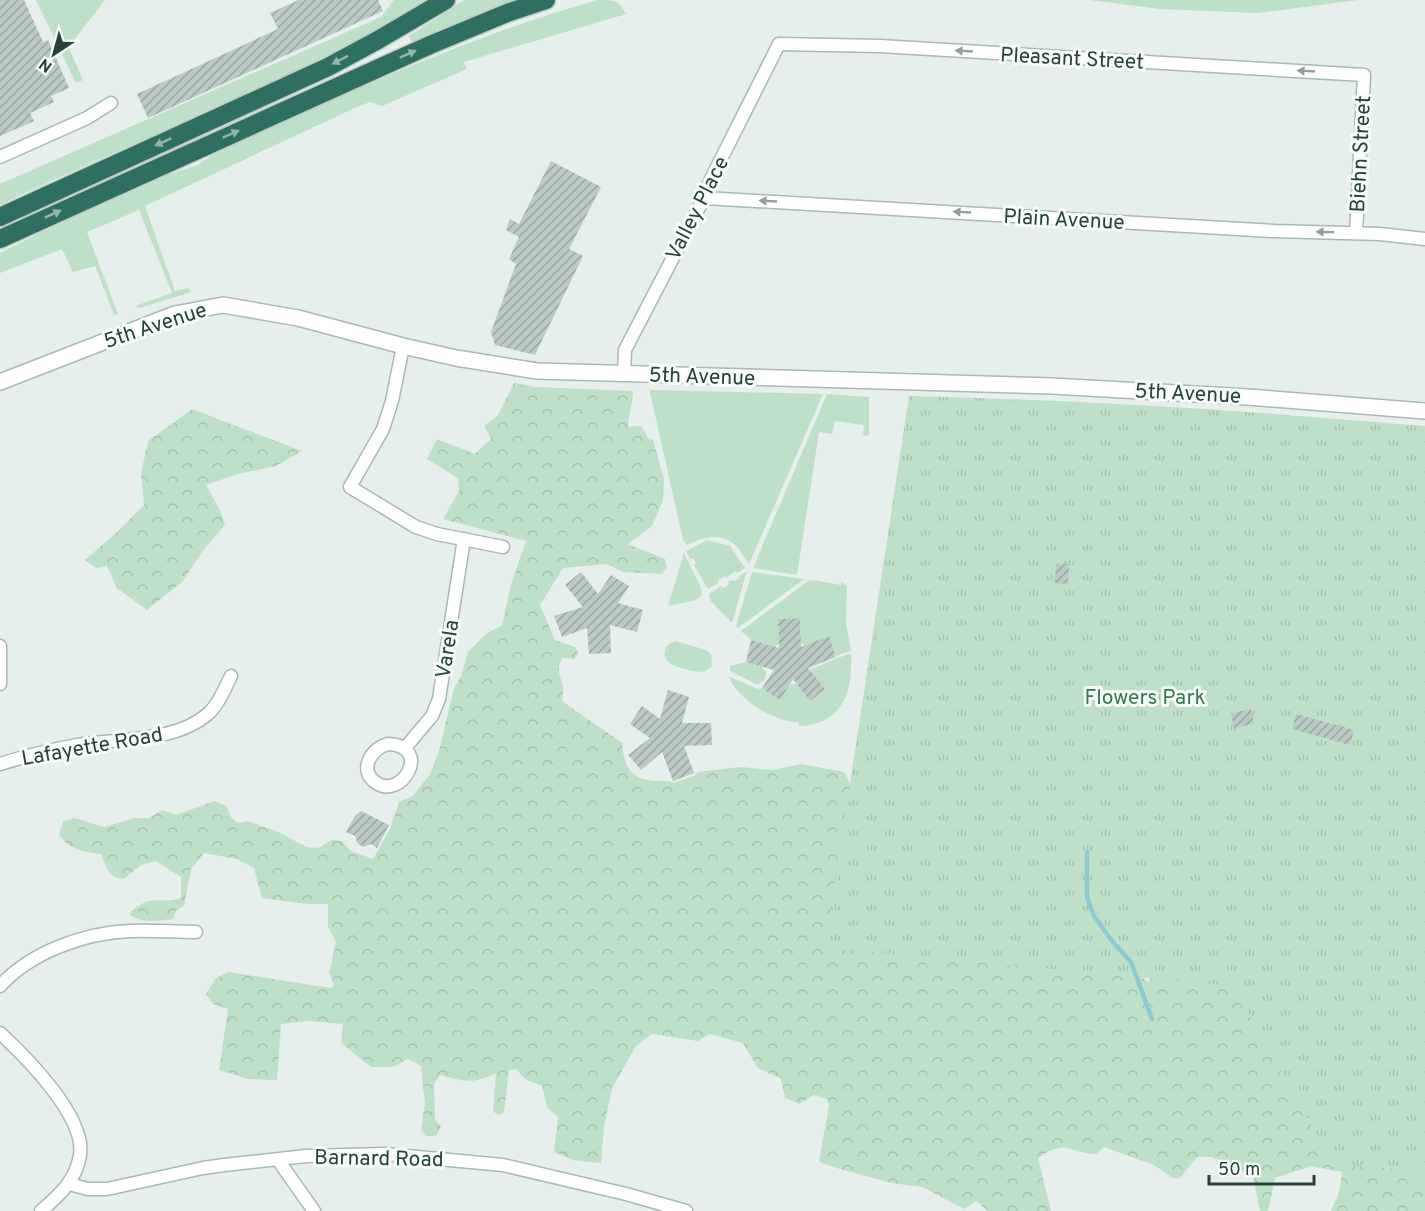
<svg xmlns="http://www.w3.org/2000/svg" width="1425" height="1211" viewBox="0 0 1425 1211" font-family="Overpass,sans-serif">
<defs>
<pattern id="forest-crowns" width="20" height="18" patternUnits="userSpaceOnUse" patternTransform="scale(1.5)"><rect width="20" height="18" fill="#bfe0c8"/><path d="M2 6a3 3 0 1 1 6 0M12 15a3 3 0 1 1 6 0" fill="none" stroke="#a4c1ad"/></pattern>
<pattern id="park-tufts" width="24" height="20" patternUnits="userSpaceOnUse" patternTransform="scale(1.5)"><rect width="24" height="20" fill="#bfe0c8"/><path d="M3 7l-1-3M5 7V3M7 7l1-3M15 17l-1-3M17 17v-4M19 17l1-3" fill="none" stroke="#a4c1ad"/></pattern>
<pattern id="building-hatch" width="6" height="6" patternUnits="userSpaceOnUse" patternTransform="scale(1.5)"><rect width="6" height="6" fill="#bbcac4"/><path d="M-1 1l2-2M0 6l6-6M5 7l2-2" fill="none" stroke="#98a6a0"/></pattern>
</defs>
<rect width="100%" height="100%" fill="#e6efeb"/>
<g fill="#bfe0c8">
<polygon points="36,0 105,0 70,45 71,53 83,80 76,83"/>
<path d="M 394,0 L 429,0 C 373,32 318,63 259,90 C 173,129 85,164 0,205 L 0,184 L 381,17 Z"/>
<polygon points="464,0 524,0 413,45 409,36"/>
<path d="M 598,0 C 615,0 618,0 626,14 L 464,62 L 467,69 L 382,106 L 370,102 L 357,107 L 145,206 L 175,291 L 189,288 L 191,292 L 140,308 L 135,306 L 172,293 L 139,210 L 87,232 L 118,314 L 114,315 L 95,266 L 73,272 L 62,249 L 0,273 L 0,253 L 76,215 L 157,178 L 198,165 L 219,150 C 343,96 467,36 598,0 Z"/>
<polygon points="1089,0 1358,0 1258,13 1160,9"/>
<path d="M 651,390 L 823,394 L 749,564 C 745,559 742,553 738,548 C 723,531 704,537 687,545 L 683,540 L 650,392 Z"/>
<polygon points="827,394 869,397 869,435 865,436 863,434 864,425 835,421 832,434 819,432 797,575 753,568"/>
<polygon points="707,540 730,546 745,568 737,573 735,571 726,578 725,576 718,580 719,582 708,589 694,565 696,564 693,558 690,559 686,551"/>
<polygon points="684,553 701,588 702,595 696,600 668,606"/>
<polygon points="747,571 732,623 710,600 709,594 721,586 722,588 729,585 728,582 732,580 734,581 740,578 739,576"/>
<polygon points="752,572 804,579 738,628 736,626"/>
<polygon points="813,580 841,585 842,582 847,586 846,623 851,651 836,656 828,636 807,647 799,641 799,634 801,633 800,618 778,619 778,634 781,642 773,648 751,640 741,631 808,581"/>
<path d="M 676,641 L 706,650 L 711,654 L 712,666 L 706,671 L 701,672 C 690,670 661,667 665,651 C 666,644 671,643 676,641 Z"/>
<path d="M 848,654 L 851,654 C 853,693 842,724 799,726 L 799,723 C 772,720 740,702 728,676 L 758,689 L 762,688 L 779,699 L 787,684 L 797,684 L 810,701 L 825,689 L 810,672 L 811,669 Z"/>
<polygon points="746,662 761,666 766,672 765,679 758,685 730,671 730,666"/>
</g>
<g fill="url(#forest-crowns)">
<path d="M 514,383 L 535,387 L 633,391 C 633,404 628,415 628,427 L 640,426 L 645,431 L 648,439 L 653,440 L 664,479 L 663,501 L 652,526 L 628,544 L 665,559 L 667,567 L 662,574 L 623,572 L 607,564 L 563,568 L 540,605 L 555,640 L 575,647 L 578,652 L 575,659 L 563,658 C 555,669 560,674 563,686 C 564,690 562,696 562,701 L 622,743 C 624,768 631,780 658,781 C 664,781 667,780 673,783 L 694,776 L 698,772 L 741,767 L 773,770 L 801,764 L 844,772 L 858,799 L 1132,970 L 1148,982 L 1153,975 L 1146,933 L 1425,1080 L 1425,1211 L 1331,1211 L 1339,1193 L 1342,1172 L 1311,1166 L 1275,1178 L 1268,1211 L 1260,1211 L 1253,1176 L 1212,1157 L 1197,1157 L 1179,1179 L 1171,1177 L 1154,1165 L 1104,1147 L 1096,1154 C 1068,1153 1067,1138 1038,1158 L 1051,1211 L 988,1211 L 976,1201 L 964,1209 L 922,1187 L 891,1183 L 840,1169 L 819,1162 L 829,1105 L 827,1099 L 814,1095 L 799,1104 L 785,1098 L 781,1079 L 758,1068 L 743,1043 L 710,1034 L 698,1041 L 652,1034 L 636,1046 L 612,1088 L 604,1127 L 601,1163 L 573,1160 L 554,1152 L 558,1117 L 547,1107 L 542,1086 L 525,1079 L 516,1069 L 509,1070 L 504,1112 L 500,1115 L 495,1113 L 493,1109 L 496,1073 C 474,1085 463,1081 440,1075 L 434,1084 L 435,1119 L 441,1127 L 436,1136 L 426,1136 L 421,1130 L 425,1104 L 421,1066 L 408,1059 L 393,1067 L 371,1067 L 341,1043 L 343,1024 L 309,1021 L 281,1024 L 277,1080 L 248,1079 L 219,1070 L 228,1009 L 213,1004 L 206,994 L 215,979 L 228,972 L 331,988 L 334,984 L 329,973 L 336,942 L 328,927 L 328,904 L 307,904 L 262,898 L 254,868 L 237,859 L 204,853 L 191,869 L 184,906 L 176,911 L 173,919 C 158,921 142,924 129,914 C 151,892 158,905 181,898 L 181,877 L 156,861 L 141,865 L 124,879 C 108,878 106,867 101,854 C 83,852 71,850 59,835 L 63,821 L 75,818 L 104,827 L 134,818 L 149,818 L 162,810 L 176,815 L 214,801 L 227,806 L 231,817 L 238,823 L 248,821 L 281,833 L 306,847 L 318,848 L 332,840 L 342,841 L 351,851 L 373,859 L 390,829 L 399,802 L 413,796 L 430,774 L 439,751 L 454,688 L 461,676 L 468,652 L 486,634 L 502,625 L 511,585 L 526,541 L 443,519 L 459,491 L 458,478 L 427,459 L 437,439 L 475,454 L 491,439 L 484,426 L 498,415 Z"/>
<polygon points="192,409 302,451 276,466 238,474 206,485 220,510 225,525 202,552 182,582 147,610 117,588 107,566 96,568 85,560 118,531 144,505 141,474 148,441"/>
</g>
<path fill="url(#park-tufts)" d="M 909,396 C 1081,400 1253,411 1425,426 L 1425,1171 L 1333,1164 L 1234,986 L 825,948 Z"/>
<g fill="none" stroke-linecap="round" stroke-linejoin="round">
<polyline stroke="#8ec9d4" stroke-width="4.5" points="1087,852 1087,897 1094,916 1112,941 1131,962 1152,1019"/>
</g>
<g fill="url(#building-hatch)">
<polygon points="0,0 24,0 43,42 48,40 69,88 51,96 54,102 30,113 34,121 0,136"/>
<polygon points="299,0 378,0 383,11 148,118 137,94 278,29 270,13"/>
<polygon points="551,161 601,187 569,249 583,256 535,355 495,345 491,332 516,264 509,259 519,237 506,230 510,219 519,224"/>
<polygon points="1056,564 1069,564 1068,584 1055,583"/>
<polygon points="581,572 598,594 611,575 629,586 618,603 643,610 637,632 610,625 611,653 589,654 587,628 562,637 554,616 583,607 565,585"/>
<polygon points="800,618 801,647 829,636 836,657 808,668 825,689 810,701 793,679 780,700 762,688 774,670 746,662 751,640 779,648 778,619"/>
<polygon points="668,690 689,697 682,723 711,723 712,745 684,746 694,773 673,781 662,752 641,770 628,755 650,738 630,724 642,706 660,719"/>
<polygon points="1251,709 1254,724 1234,728 1231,713"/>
<polygon points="1296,714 1354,730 1350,745 1292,729"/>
<polygon points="361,811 389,825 377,848 371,844 364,847 358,844 355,836 346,832 355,816"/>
</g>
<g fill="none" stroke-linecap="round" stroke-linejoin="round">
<g stroke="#a8b8b2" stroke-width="15">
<g id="minor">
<polyline points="0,157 87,118 111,103"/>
<polyline points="704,198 1274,231 1380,234 1425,239"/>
<polyline points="403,346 392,401 383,429 350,487 416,527 437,534 503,547"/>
<polyline points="624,373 625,350 704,198 711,179 779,44 880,46 1364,75 1356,233"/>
<polyline points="0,646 0,684"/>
<path d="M 388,744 C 434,746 401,802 375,782 C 358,769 372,748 388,744 Z"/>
<polyline points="405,748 432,716 439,699 464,539"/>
<path d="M 0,764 C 25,756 51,750 77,745 C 119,738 177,743 210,712 C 220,702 225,688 231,676"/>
<path d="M 0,986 C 31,952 84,933 130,931 C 152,930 174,932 196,932"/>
<path d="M 0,1033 C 26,1057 86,1117 80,1155 C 76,1181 59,1195 41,1211"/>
<polyline points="278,1160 314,1211"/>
<polyline points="69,1184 88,1189 107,1189 203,1168 224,1165 306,1156 385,1154 503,1165 626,1194 686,1211"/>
</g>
</g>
<g stroke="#a8b8b2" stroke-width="18">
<polyline id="tertiary" points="0,382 175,314 223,305 298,318 403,346 456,358 537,371 1052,386 1248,397 1425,411"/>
</g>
<g stroke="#c2cac8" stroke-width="21">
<g id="motorway">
<polyline points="0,217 328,67 378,40 446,0"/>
<polyline points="0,239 430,45 507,13 546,0"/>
</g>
</g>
<use href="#minor" stroke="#fff" stroke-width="12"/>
<use href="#tertiary" stroke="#fff" stroke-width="15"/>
<use href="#motorway" stroke="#2f6f62" stroke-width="18"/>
</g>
<defs><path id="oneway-solid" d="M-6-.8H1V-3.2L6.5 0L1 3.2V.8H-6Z" transform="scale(1.5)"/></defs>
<g fill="#92a09c">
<use href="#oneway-solid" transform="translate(964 51) rotate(-177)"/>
<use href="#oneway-solid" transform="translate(1306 71) rotate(-177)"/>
<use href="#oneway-solid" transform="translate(768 201) rotate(-177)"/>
<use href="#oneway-solid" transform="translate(962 212) rotate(-177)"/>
<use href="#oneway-solid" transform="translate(1325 232) rotate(-179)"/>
</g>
<g fill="#93b5ae">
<use href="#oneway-solid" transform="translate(408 54) rotate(-24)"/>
<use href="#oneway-solid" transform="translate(340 60) rotate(153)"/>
<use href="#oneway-solid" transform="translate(231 134) rotate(-24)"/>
<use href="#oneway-solid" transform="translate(163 142) rotate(156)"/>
<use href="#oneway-solid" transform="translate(53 214) rotate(-24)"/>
</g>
<g text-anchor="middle" stroke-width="6" stroke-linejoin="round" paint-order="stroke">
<g font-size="21" fill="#24423a" stroke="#f7fbf9">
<text transform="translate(1072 58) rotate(3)" y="7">Pleasant Street</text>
<text transform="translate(1360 154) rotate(-87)" y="7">Biehn Street</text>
<text transform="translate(697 208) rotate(-63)" y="7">Valley Place</text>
<text transform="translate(1064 219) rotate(3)" y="7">Plain Avenue</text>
<text transform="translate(155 325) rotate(-18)" y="7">5th Avenue</text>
<text transform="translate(702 376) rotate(2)" y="7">5th Avenue</text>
<text transform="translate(1188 393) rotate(3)" y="7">5th Avenue</text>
<text transform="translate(447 649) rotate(-81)" y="7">Varela</text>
<text transform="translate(92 746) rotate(-10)" y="7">Lafayette Road</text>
<text transform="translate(379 1158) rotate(1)" y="7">Barnard Road</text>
</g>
<g font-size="21" fill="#2d7a4b" stroke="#f7fbf9">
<text x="1145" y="704">Flowers Park</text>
</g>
</g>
<g transform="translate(54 54) rotate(216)" stroke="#f7fbf9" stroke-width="4.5" paint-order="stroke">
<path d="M0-4.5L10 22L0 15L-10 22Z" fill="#24423a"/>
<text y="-9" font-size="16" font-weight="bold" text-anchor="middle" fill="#24423a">N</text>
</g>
<path d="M1209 1175v9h105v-9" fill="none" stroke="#24423a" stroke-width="3"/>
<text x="1218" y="1175" font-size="18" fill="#24423a" stroke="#f7fbf9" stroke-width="4.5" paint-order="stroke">50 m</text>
</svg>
